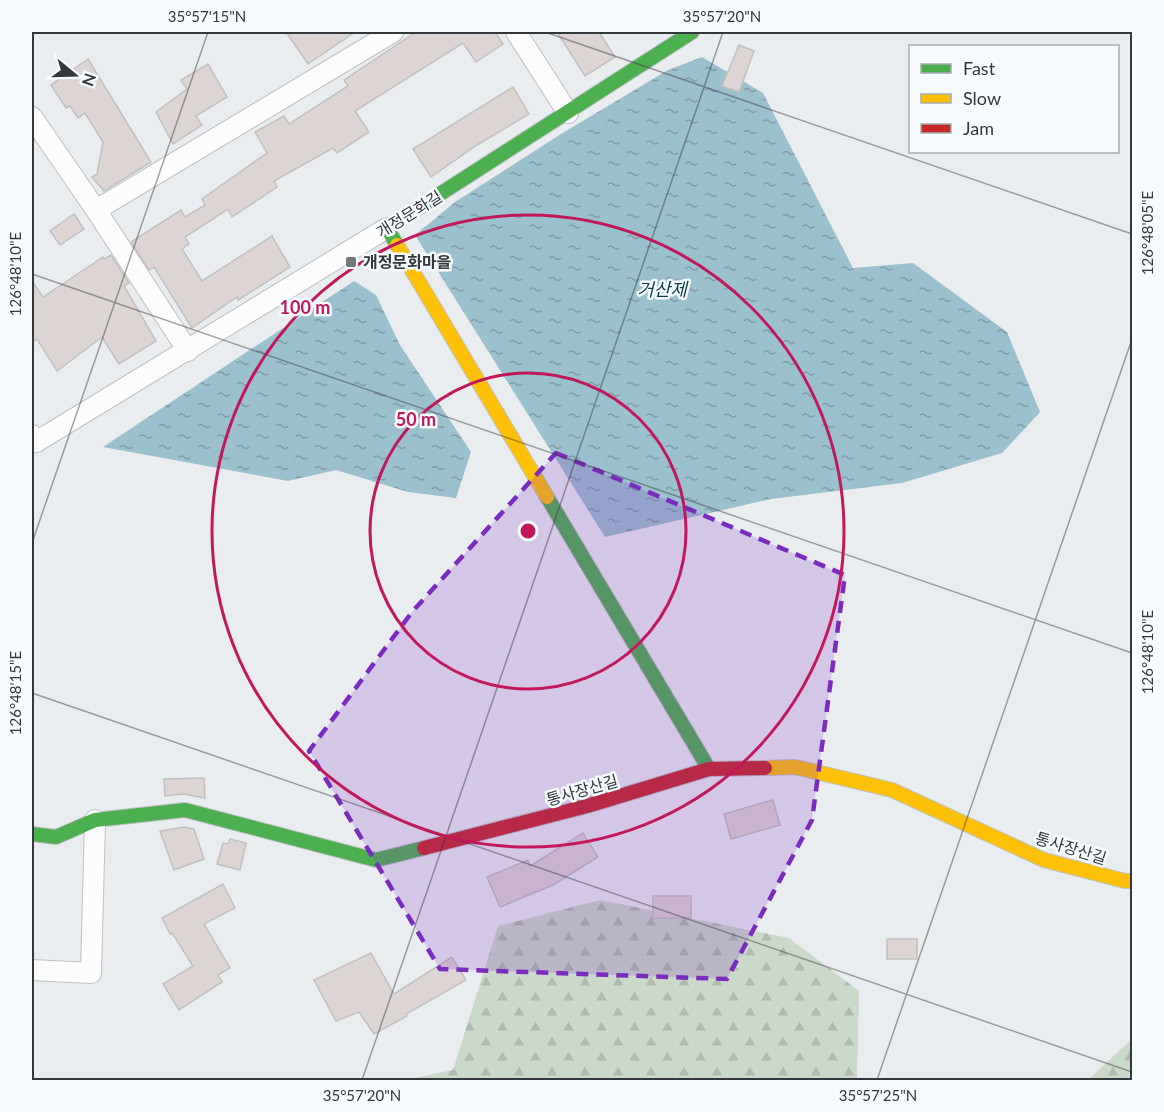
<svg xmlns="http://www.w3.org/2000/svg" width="1164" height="1112" viewBox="0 0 1164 1112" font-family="Lato,'Noto Sans KR',sans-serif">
<defs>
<pattern id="forest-firs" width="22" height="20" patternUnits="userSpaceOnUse" patternTransform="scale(1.5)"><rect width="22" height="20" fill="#cad9ca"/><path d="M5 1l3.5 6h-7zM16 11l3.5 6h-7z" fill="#aebbae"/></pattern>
<pattern id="water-ripples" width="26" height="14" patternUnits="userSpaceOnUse" patternTransform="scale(1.5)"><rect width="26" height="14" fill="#9bc0ce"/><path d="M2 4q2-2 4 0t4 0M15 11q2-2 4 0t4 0" fill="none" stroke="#7f9da8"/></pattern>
</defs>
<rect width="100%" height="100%" fill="#eaedf0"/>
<g fill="url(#forest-firs)">
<polygon points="600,900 789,938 859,991 857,1080 405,1080 453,1070 498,926"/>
<polygon points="1132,1039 1132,1080 1088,1080"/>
</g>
<g fill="url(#water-ripples)">
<polygon points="702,57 763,93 853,268 913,263 1007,332 1040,412 1002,453 902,483 771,499 605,537 415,235 455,202 561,134 668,70"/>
<polygon points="354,281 376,295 400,345 471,452 456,498 408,492 336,470 288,481 103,447"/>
</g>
<g fill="#ddd5d4" stroke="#c1c1c2" stroke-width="1.5">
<polygon points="286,32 355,32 308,64"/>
<polygon points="416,32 495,32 503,44 476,62 463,43 355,111 369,132 337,153 333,148 274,181 277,187 232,217 228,209 185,237 189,244 182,249 202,281 272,236 290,267 238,300 237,297 192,328 154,267 149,270 131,242 181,210 185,217 205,205 202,199 267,153 255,132 284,116 289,124 348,86 344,80"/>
<polygon points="557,32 599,32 615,57 585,76"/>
<polygon points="739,45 754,51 739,92 722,86"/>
<polygon points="88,59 151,162 104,191 92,177 97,174 103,142 85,113 78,118 70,106 66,108 51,85"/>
<polygon points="208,64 227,97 196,116 202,125 173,144 156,112 187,89 181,80"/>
<polygon points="513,87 529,114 477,145 431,177 413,149"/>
<polygon points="74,214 84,229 60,245 50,231"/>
<polygon points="111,255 129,283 124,286 156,341 119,364 102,337 57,371 37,339 32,342 32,281 43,297 103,257 104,259"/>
<polygon points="204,778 205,798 184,794 165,796 164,779"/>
<polygon points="773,800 780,825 731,839 724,814"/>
<polygon points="184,827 194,829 204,859 174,870 160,831"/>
<polygon points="583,833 598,857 553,885 500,907 487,877 528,860 530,866"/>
<polygon points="230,839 246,843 240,870 217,864 223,843 228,844"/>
<polygon points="223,884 235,908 204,924 230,968 218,975 222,982 179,1010 163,984 193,966 172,933 170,934 162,918"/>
<rect x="653" y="896" width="38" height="22"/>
<rect x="887" y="939" width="30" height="20"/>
<polygon points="371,953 394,994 452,957 466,980 406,1014 407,1016 374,1034 359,1012 336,1021 314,980"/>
</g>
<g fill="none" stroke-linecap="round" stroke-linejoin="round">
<g stroke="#bfc1c3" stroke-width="22">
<g id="street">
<polyline points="516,32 568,113"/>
<polyline points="32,117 96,210 188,351"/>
<polyline points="96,210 393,32"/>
<polyline points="32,435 36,442 387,228"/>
<polyline points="32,970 91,973 95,820"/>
</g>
</g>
<g stroke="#bfc1c3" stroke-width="16">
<g id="fast">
<polyline points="397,245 387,228 692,32"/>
<polyline points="547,497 709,769"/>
<polyline points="32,834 56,837 95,820 185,810 376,860 424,848"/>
</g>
</g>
<g stroke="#bfc1c3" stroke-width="16">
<g id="slow">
<polyline points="397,245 547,497"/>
<polyline points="765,768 795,767 892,790 1044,860 1125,881 1132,881"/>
</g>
</g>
<g stroke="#bfc1c3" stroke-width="16">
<polyline id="jam" points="424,848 587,806 709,769 765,768"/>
</g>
<use href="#street" stroke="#fcfcfd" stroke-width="20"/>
<use href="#fast" stroke="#4caf50" stroke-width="14"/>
<use href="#slow" stroke="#ffc107" stroke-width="14"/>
<use href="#jam" stroke="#c62828" stroke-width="14"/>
</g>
<path fill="#7b2cbf" fill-opacity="0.2" stroke="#7b2cbf" stroke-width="4.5" stroke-dasharray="12 8" stroke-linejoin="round" d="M 556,453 L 845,575 L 812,820 L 727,979 L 440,969 L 309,751 L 412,612 Z"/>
<path fill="none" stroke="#35383a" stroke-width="1.5" stroke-opacity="0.45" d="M 545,32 L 1132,234M 32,274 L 1132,653M 32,543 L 208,32M 32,693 L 1132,1072M 362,1080 L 723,32M 877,1080 L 1132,339"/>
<g fill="none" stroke="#c2185b" stroke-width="3">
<circle cx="528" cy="531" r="158"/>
<circle cx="528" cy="531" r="316"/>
</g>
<rect fill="#74777a" stroke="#f5fbff" stroke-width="2" x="345" y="256" width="12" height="12" rx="3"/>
<g text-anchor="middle" stroke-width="5" stroke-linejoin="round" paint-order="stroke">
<g font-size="16" fill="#35383a" stroke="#f5fbff">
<text transform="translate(409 214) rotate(-32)" y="6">개정문화길</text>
<text transform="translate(582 790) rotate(-16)" y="6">통사장산길</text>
<text transform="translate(1071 848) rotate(17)" y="6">통사장산길</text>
</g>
<g font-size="16" font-weight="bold" fill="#35383a" stroke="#f5fbff" text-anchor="start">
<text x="363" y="268">개정문화마을</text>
</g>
<g font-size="18" font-style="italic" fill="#0c3c4a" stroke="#f5fbff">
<text x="662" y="296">거산제</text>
</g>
</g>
<circle cx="528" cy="531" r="9" fill="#c2185b" stroke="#f5fbff" stroke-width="3"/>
<g font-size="18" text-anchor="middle" font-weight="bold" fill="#c2185b" stroke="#f5fbff" stroke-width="5" stroke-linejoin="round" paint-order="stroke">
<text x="305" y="314">100 m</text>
<text x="416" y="426">50 m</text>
</g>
<rect width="1164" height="1112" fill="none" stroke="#f5fbff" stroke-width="66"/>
<rect x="909" y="45" width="210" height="108" fill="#f5fbff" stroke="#a8adb0" stroke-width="1.5"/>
<rect x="921" y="64" width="30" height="9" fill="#4caf50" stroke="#a8adb0" stroke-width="1.5"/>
<text x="963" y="75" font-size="18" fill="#35383a">Fast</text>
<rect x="921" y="94" width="30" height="9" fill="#ffc107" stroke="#a8adb0" stroke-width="1.5"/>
<text x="963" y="105" font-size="18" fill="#35383a">Slow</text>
<rect x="921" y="124" width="30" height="9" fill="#c62828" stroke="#a8adb0" stroke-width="1.5"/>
<text x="963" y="135" font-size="18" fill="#35383a">Jam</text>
<g transform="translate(75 75) rotate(109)" stroke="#f5fbff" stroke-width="4.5" paint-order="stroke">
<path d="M0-4.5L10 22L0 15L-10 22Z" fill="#35383a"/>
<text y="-9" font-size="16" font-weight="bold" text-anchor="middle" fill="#35383a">N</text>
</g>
<rect x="33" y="33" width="1098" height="1046" fill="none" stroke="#35383a" stroke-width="2"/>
<g font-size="15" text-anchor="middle" fill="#35383a">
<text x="207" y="22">35°57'15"N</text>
<text x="722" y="22">35°57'20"N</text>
<text transform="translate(1148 233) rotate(-90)" y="5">126°48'05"E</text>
<text transform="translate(16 274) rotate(-90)" y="5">126°48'10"E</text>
<text transform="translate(1148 652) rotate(-90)" y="5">126°48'10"E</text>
<text transform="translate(16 693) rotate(-90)" y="5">126°48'15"E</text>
<text x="362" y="1101">35°57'20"N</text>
<text x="878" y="1101">35°57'25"N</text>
</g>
</svg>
